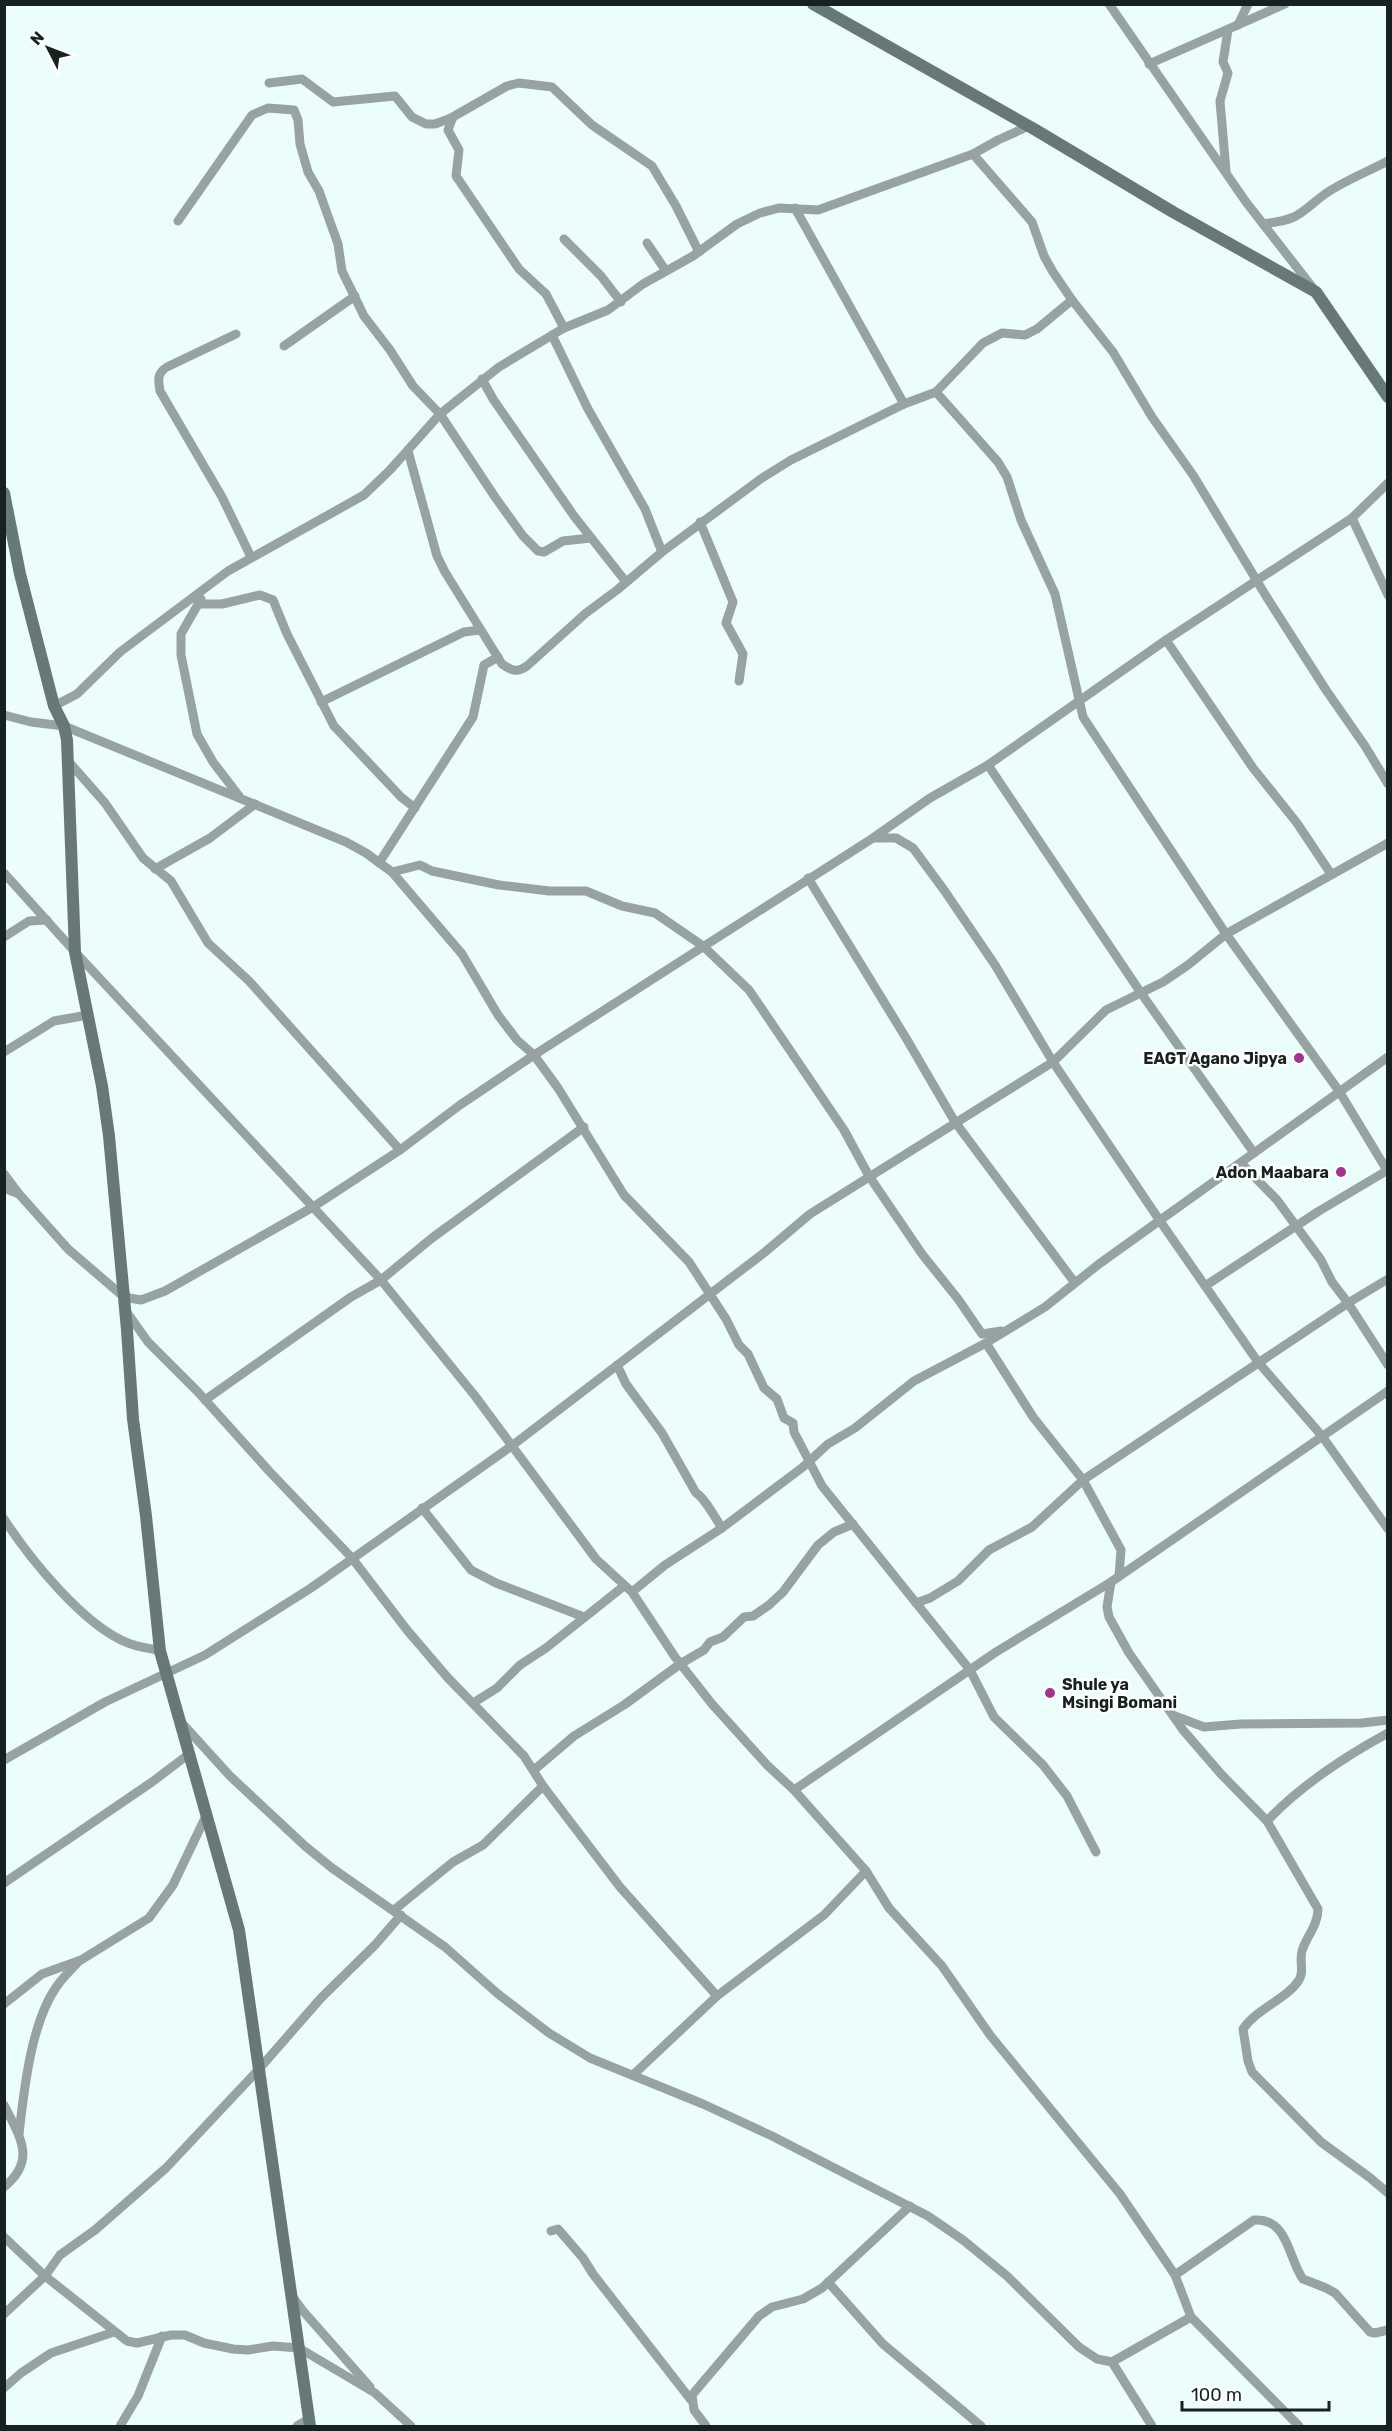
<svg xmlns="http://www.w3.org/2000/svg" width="1392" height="2431" viewBox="0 0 1392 2431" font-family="Rubik,sans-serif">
<rect width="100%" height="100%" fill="#ebfefb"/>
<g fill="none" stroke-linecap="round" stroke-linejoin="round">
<g stroke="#96a3a1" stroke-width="9">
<polyline points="1109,4 1246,202 1313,288"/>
<polyline points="1238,25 1248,4"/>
<polyline points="1149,64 1285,4"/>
<polyline points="269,83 302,79 333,102 395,96 412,117 426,124 435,124 451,118 507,86 519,83 552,87 592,125 652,166 676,206 699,252"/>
<polyline points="453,117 448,130 459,150 456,176 519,269 546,294 564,328"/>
<polyline points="973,154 1032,222 1044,256 1053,272 1072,300 1113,352 1152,417 1193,475 1266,596 1326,690 1365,746 1388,784"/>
<polyline points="1226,171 1220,101 1228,73 1223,62 1228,30"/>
<polyline points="795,208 904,404"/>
<polyline points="178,221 252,115 268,108 294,110 298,120 300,144 308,172 319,191 338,244 342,271 364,316 390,350 413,386 440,414 495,497 523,536 538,551 544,552 563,541 591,538"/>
<path d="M 1263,224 C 1301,219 1297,215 1325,194 C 1344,181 1367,172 1388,161"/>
<polyline points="564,239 601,276 621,302"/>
<polyline points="647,243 666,271"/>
<path d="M 236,334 L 167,367 C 157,373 158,380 160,391 L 222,497 L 251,557"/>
<polyline points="552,335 588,409 645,509 662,552"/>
<polyline points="284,346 355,296"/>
<polyline points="482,379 493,399 574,516 626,582"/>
<polyline points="936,392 998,462 1007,477 1021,520 1055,594 1083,717 1226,934 1339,1091 1388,1172"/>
<path d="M 408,451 L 437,556 L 445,572 L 502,664 C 512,671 517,673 527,666 L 586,613 L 617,590 L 662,552 L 762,478 L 791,460 L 904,404 L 936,392 L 983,343 L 1002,333 L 1025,335 L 1037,329 L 1072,300"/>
<polyline points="1352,518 1388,595"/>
<polyline points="700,522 733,602 726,623 743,654 739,681"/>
<polyline points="201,599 181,634 181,655 197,734 213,762 239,796"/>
<polyline points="198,604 222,604 260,595 273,600 287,634 334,726 401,797 415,808"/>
<polyline points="1166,640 1253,768 1297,823 1331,874"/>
<polyline points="321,702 464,632 480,630"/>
<polyline points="54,706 77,694 120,652 228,571 364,495 390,470 440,414 499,367 564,328 608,310 643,284 693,256 737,224 760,213 779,208 818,210 973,154 998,140 1029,126"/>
<polyline points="4,715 31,722 64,726 346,842 366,853 392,872 462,954 498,1015 517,1040 534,1055 558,1088 624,1195 689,1262 726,1319 739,1345 748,1354 764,1388 777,1399 784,1418 793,1423 794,1432 822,1486 970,1670 994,1717 1043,1765 1067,1796 1096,1852"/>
<polyline points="69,762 105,803 143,858 171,881 208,943 249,981 400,1150"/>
<polyline points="988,765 1141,993 1254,1153"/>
<polyline points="873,838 896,838 913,848 944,890 995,965 1053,1062 1160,1221 1258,1362 1322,1436 1388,1529"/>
<polyline points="379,863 473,717 484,665 498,657"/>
<polyline points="155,869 210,838 255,804"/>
<polyline points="392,872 420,865 432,871 499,885 549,891 586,891 622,906 655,913 703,946 749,990 764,1012 844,1130 869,1176 922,1254 958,1299 982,1334 1001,1331"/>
<polyline points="4,873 75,952 381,1280 475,1396 596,1559 632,1592 675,1657 712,1704 767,1765 794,1790 866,1871 889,1908 942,1966 990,2035 1120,2194 1175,2275 1191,2317 1299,2426"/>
<polyline points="808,878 906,1038 955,1122 1075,1283"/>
<polyline points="4,937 29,921 47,920"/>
<polyline points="4,1052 54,1021 88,1015"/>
<polyline points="1241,1163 1277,1200 1321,1260 1332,1282 1348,1303 1388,1365"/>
<polyline points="4,1174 19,1194"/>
<polyline points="4,1188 19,1194 68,1249 124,1297 141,1300 165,1291 313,1207 400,1150 460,1105 534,1055 873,838 930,798 988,765 1166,640 1352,518 1388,483"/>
<polyline points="1205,1286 1319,1211 1388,1170"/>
<polyline points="126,1311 148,1342 198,1392 269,1471 352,1558 407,1630 448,1678 524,1756 543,1786 620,1887 717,1996"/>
<polyline points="986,1343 1033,1417 1083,1480 1121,1550 1119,1576"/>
<path d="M 617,1365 L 626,1384 L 662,1433 L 696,1493 C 705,1498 715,1518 722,1528"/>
<polyline points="205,1400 351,1297 381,1280 432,1238 584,1127"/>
<polyline points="422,1508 471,1570 496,1583 584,1617"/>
<path d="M 4,1519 C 30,1559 84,1626 128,1643 C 138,1647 149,1648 160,1651"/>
<path d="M 1111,1582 L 1107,1607 L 1109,1617 L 1129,1653 L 1183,1730 L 1221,1774 L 1267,1821 L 1318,1909 C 1318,1924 1308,1935 1303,1948 C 1298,1959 1305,1971 1299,1980 C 1286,2000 1257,2008 1243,2029 L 1248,2061 L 1252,2072 L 1321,2142 L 1369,2177 L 1388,2193"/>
<polyline points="632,1592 665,1565 722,1528 803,1467 828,1444 855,1428 914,1381 986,1343 1045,1307 1099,1264 1388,1057"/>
<polyline points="916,1603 930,1598 958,1581 989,1550 1032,1527 1083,1480 1348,1303 1388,1279"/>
<polyline points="473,1703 497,1688 520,1665 546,1648 624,1586"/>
<polyline points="1175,1716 1204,1727 1241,1724 1362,1723 1388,1720"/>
<polyline points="181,1722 230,1776 305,1846 332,1868 445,1947 498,1994 549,2033 590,2058 703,2104 772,2136 928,2216 963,2240 1007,2276 1079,2347 1097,2359 1112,2362 1191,2317"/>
<polyline points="4,1760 105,1702 205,1655 311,1588 513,1445 765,1252 810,1214 1053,1062 1106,1010 1163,982 1188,965 1226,934 1388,843"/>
<polyline points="534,1770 574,1736 624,1705 680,1664 704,1650 710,1642 723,1637 744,1617 753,1616 769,1605 783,1592 818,1545 834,1532 853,1524"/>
<polyline points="794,1790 996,1652 1111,1582 1388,1391"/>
<path d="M 1267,1821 C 1301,1785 1344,1757 1388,1733"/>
<polyline points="4,1883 152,1782 189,1754"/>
<polyline points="394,1910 453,1862 483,1845 543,1786"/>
<polyline points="4,2004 42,1974 81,1960 149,1918 173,1885 206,1816"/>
<polyline points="633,2075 717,1996 824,1915 866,1871"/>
<path d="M 4,2105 C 20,2137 37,2160 4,2187"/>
<path d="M 19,2134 C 24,2090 31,2022 57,1986 C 63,1977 72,1969 79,1961"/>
<polyline points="551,2231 558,2229 583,2258 593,2274 691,2400"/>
<polyline points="4,2237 45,2276 127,2341 137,2343 171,2335 185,2335 204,2343 233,2349 248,2350 273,2346 299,2348 375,2393 411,2426"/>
<path d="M 1175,2275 L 1254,2220 C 1289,2218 1288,2259 1303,2279 L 1326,2288 L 1335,2293 L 1370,2332 L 1375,2333 L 1388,2330"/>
<polyline points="828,2282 883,2344 981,2426"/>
<polyline points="293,2297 303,2311 370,2387"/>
<polyline points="4,2314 45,2276 60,2255 95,2230 166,2168 259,2069 321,1998 375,1945 401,1915"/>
<polyline points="1112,2362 1152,2426"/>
<polyline points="4,2388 21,2373 51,2353 114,2332"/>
<polyline points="120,2426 138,2396 162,2336"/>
<polyline points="297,2426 309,2419"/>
<polyline points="706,2426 694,2410 692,2395 759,2316 772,2307 803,2299 822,2288 910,2206"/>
</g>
<g stroke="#667977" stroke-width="12">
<polyline points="813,4 1034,129 1173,212 1316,292 1388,397"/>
<polyline points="4,493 20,574 54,706 64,726 67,740 75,952 102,1086 109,1136 127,1330 133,1419 146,1516 160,1651 239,1930 310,2426"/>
</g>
</g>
<g fill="#a2328f" stroke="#fff" stroke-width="2">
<circle cx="1299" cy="1058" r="6"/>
<circle cx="1341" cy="1172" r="6"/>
<circle cx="1050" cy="1693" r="6"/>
</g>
<g text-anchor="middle" stroke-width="5" stroke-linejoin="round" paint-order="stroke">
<g font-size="16" font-weight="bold" fill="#162220" stroke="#fff" text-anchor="end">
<text x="1287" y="1064">EAGT Agano Jipya</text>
<text x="1329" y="1178">Adon Maabara</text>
<text x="1062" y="1690" text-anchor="start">Shule ya<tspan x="1062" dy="18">Msingi Bomani</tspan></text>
</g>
</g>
<rect width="1392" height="2431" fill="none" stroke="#162220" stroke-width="12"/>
<g transform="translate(48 48) rotate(312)" stroke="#ffffff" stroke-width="4.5" paint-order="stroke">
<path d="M0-4.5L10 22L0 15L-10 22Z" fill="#162220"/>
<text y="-9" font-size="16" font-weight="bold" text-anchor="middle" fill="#162220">N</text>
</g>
<path d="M1182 2401v9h147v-9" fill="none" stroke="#162220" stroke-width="3"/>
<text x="1191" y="2401" font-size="18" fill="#162220" stroke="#ffffff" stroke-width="4.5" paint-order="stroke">100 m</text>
</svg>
